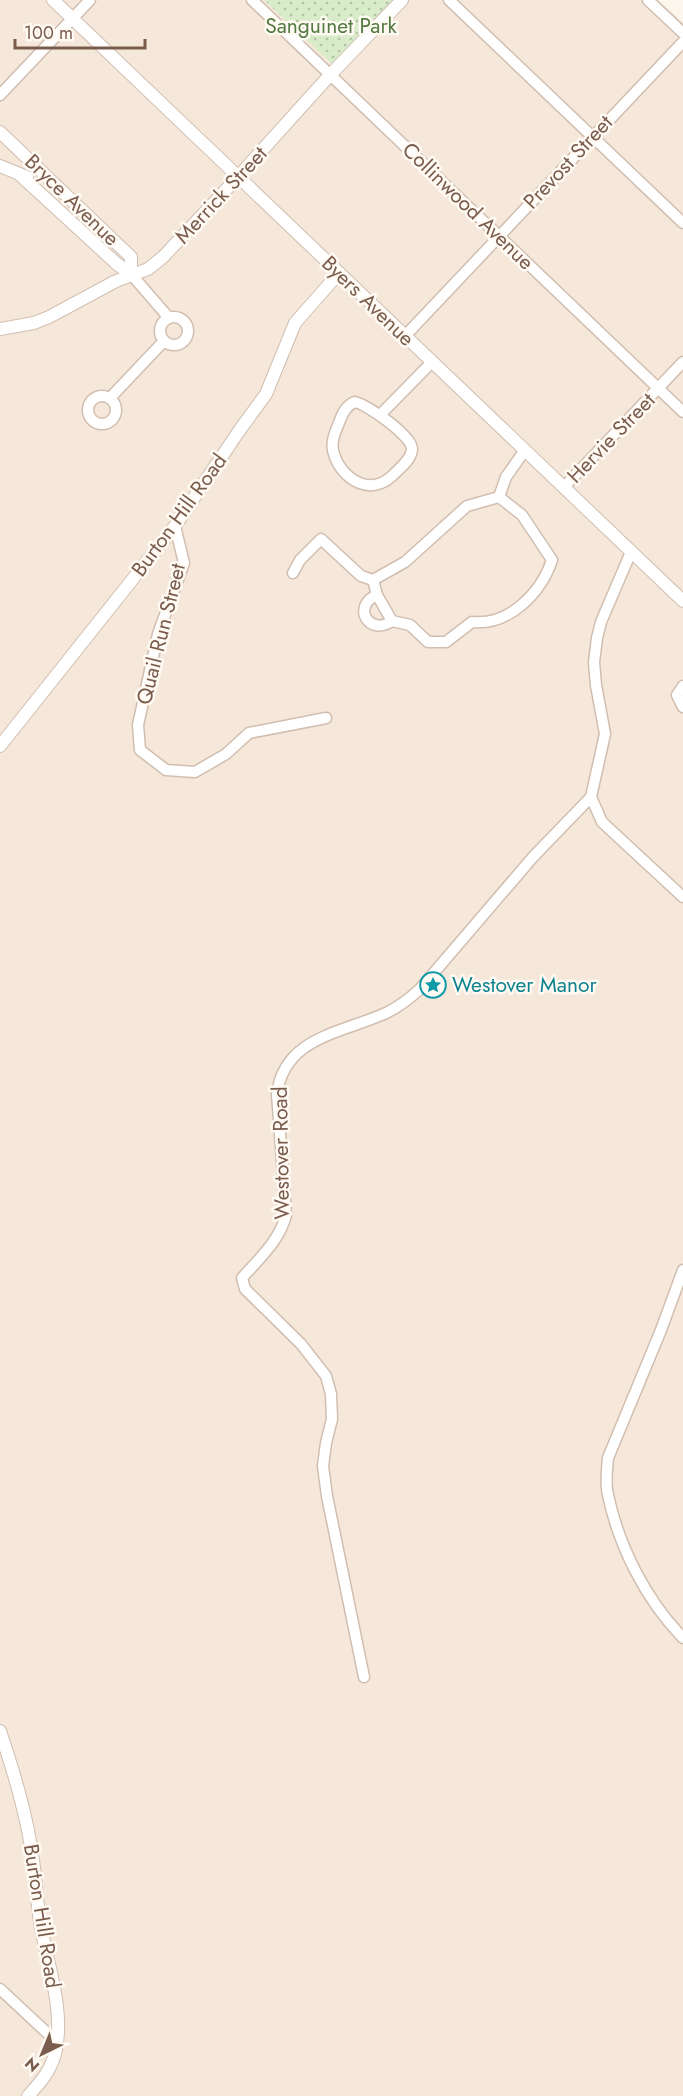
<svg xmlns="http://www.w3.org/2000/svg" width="683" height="2096" viewBox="0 0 683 2096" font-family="Jost,sans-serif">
<defs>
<pattern id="park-dots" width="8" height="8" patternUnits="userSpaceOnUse" patternTransform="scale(1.5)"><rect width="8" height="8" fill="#d8ecc9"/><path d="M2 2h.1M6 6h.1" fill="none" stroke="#b4c2a5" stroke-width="1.8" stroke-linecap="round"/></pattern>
</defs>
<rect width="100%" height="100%" fill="#fdf6ec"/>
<polygon fill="#f5e8da" points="0,0 264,0 332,64 393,0 658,0 683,23 683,2096 0,2096"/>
<polygon fill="url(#park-dots)" points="264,0 393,0 332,64"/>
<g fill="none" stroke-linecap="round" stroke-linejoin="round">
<g stroke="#d1beb0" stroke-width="13">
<g id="minor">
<polyline points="252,0 683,412"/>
<polyline points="449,0 683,223"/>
<polyline points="648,0 683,33"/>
<polyline points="0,95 90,0"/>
<polyline points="131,274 169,318"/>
<circle cx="174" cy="331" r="14"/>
<polyline points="405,336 683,42"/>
<circle cx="102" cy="410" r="14"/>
<polyline points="110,398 164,341"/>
<path d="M 355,402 C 368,405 414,437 412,450 C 411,460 399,469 393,475 C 371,497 342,480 334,454 C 330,443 335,432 339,423 C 342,414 346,405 355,402 Z"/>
<polyline points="380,415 432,362"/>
<polyline points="564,487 683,362"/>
<polyline points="175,526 184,563 158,634 138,725 140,750 166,770 195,772 226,754 249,733 326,718"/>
<polyline points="293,573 300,560 321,539 361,576 373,580 405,562 467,506 499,497 506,477 525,450"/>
<path d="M 373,580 L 377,595 L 392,621 L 410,625 L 428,642 L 446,642 L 472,622 C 509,626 541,593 552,560 L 522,515 L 499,497"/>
<path d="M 377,595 C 351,606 369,637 392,621"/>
<polyline points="683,686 677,695 683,707"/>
<polyline points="591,797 602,822 683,897"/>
<path d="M 683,1270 L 661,1330 L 608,1458 C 607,1470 605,1483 608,1495 C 619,1547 646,1600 683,1638"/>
<path d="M 364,1677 L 327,1496 L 323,1466 L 326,1443 L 332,1419 L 331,1394 L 326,1376 L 301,1344 L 245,1289 L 242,1278 C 259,1259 280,1240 286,1215 L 277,1094 C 284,1037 342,1033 386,1013 C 399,1007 409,999 420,989 L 533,857 L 591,797 L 605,734 L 596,685 L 594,662 L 597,638 L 601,622 L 631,552"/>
<polyline points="0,1989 57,2042"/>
</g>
</g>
<g stroke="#d1beb0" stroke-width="14">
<g id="tertiary">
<polyline points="53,0 683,601"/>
<polyline points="0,132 131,257 131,274"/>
<polyline points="0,166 27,177"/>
<polyline points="19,174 117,264 131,274"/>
<polyline points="0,329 34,323 49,317 116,281 148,269 163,257 238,177 330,75 402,0"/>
<polyline points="0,746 175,526 239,431 266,394 295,323 339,273"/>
<path d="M 0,1731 C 14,1773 27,1815 33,1860 C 36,1882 37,1905 41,1928 C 49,1968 65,2014 55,2054 C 50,2072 40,2083 28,2096"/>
</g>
</g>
<use href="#minor" stroke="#fff" stroke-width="10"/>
<use href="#tertiary" stroke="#fff" stroke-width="12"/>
</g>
<defs>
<g id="sight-ring" transform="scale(1.35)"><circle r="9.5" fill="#fffaf3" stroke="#0f9aa8" stroke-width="1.5"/><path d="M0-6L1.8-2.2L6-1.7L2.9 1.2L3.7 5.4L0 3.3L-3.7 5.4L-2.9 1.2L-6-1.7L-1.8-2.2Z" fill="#0f9aa8"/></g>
</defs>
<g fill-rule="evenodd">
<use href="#sight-ring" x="433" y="985"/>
</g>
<g text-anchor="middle" stroke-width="5" stroke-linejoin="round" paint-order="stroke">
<g font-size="21" fill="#537a41" stroke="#fffaf3">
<text x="331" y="33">Sanguinet Park</text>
</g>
<g font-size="21" fill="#7a5c4d" stroke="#fffaf3">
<text transform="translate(568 162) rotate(-47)" y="7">Prevost Street</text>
<text transform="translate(221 195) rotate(-47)" y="7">Merrick Street</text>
<text transform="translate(72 200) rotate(44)" y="7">Bryce Avenue</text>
<text transform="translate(468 206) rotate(44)" y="7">Collinwood Avenue</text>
<text transform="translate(368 301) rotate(44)" y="7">Byers Avenue</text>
<text transform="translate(611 438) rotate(-46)" y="7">Hervie Street</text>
<text transform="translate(179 515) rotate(-54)" y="7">Burton Hill Road</text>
<text transform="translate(161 634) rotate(-76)" y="7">Quail Run Street</text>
<text transform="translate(281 1153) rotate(-91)" y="7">Westover Road</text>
<text transform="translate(42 1916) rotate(81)" y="7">Burton Hill Road</text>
</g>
<g font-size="21" fill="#0d838f" stroke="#fffaf3" text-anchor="start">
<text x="452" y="992">Westover Manor</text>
</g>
</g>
<g transform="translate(42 2054) rotate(223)" stroke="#fffaf3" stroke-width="4.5" paint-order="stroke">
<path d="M0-4.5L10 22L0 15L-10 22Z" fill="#7a5c4d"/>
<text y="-9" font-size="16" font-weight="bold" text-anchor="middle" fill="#7a5c4d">N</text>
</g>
<path d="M15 39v9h130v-9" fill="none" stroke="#7a5c4d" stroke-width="3"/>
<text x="24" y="39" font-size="18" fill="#7a5c4d" stroke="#fffaf3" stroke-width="4.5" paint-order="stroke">100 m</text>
</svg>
